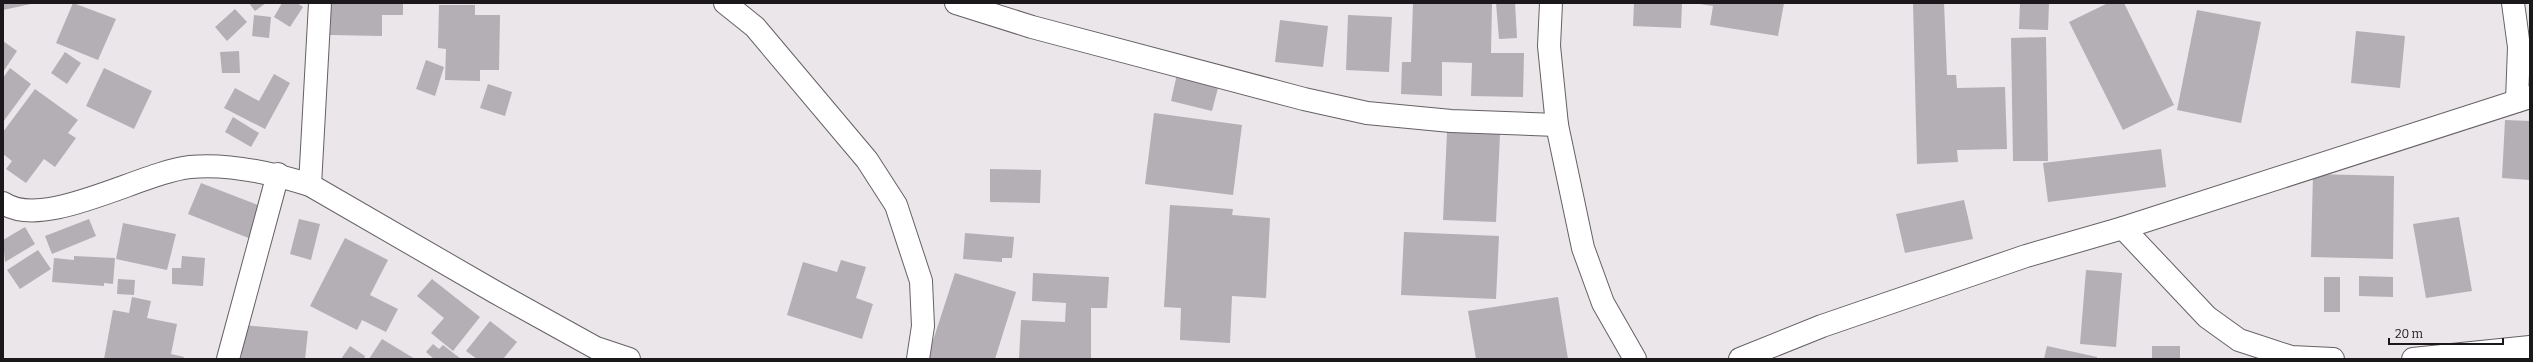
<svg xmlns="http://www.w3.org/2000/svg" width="2533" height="362" viewBox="0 0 2533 362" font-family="Bitter,serif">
<rect width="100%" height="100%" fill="#eae6ea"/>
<g fill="#b3afb4">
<polygon points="3,3 31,3 31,4 3,10"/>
<polygon points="73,3 116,19 98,60 56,43"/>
<polygon points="249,3 266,3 255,11"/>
<polygon points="282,3 297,3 303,7 290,27 274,17"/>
<polygon points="325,3 403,3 403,15 382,15 382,36 330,35 331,15 325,15"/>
<polygon points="1413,3 1492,3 1491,53 1524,53 1523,97 1471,96 1472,63 1442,62 1442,96 1401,94 1402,62 1411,62"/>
<polygon points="1496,3 1515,3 1517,38 1499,39"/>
<polygon points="1634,3 1682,3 1681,28 1633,26"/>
<polygon points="1784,3 1778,36 1710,25 1713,6 1700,4"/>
<polygon points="1913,3 1944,3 1947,75 1956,75 1957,88 2005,87 2007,149 1957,150 1958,162 1917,164"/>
<polygon points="2020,3 2049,3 2048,30 2019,29"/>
<polygon points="2108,3 2124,3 2174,105 2123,130 2069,22"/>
<polygon points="439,5 475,5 475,15 500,15 499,70 480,70 480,81 445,80 446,49 438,48"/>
<polygon points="235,9 247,22 227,41 215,27"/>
<polygon points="2197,10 2261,22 2241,123 2177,110"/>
<polygon points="254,15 271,17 269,38 252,36"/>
<polygon points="1348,15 1392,17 1389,72 1346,70"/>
<polygon points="1280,20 1328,26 1323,67 1275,62"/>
<polygon points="2356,31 2405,36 2400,88 2351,83"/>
<polygon points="2046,37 2048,161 2013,161 2011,38"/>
<polygon points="3,41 17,51 3,72"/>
<polygon points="239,51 240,73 222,73 220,52"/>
<polygon points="65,52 81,63 67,84 51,73"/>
<polygon points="426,60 444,67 435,96 416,89"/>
<polygon points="10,68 31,84 3,122 3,78"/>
<polygon points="104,68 152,91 134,129 86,106"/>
<polygon points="274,74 290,83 265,129 224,108 235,88 259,101"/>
<polygon points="1177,74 1219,84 1212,111 1171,101"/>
<polygon points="488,84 512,92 505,116 480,108"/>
<polygon points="35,89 78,120 68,133 76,138 55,167 44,159 26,183 6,169 12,161 3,154 3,132"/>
<polygon points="1154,113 1242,125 1233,195 1145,184"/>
<polygon points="233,117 259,133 251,147 225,132"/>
<polygon points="2505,120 2530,121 2530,180 2502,178"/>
<polygon points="1447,132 1500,134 1496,222 1443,220"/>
<polygon points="2161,149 2166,187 2048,202 2043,163"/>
<polygon points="990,169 1041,170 1040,203 990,202"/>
<polygon points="2313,174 2394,176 2393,259 2311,257"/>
<polygon points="201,183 263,207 251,239 188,214"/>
<polygon points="1964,200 1973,239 1905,253 1896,214"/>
<polygon points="1170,205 1233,209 1232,215 1270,218 1266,298 1232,296 1230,343 1180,340 1181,308 1164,307"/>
<polygon points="2459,217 2472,291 2426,298 2413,224"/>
<polygon points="89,219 96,236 52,254 45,236"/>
<polygon points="299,219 320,224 311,260 290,254"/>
<polygon points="123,223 176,234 167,270 116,259"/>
<polygon points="25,227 35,244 5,262 3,240"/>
<polygon points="1404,232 1499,236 1496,299 1401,295"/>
<polygon points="965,233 1014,237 1012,258 1002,258 1002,262 963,259"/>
<polygon points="345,238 388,260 370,295 398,309 386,332 362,320 357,330 310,306"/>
<polygon points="38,250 51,269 20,289 7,270"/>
<polygon points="74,256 115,258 113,284 104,283 104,286 52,282 54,258 74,260"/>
<polygon points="182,256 205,258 203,286 172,284 172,268 181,268"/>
<polygon points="841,260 866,267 856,298 873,304 862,339 787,315 803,262 837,272"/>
<polygon points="2086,270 2122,273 2116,347 2080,344"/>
<polygon points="955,273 1016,292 995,359 927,359"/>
<polygon points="1033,273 1109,277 1107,308 1091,308 1091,359 1019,359 1021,320 1065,322 1066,303 1032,301"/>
<polygon points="2359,276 2393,277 2393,297 2359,296"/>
<rect x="2324" y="277" width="16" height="35"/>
<polygon points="118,279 135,280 134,295 117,294"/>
<polygon points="432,279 480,317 453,351 431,333 444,318 417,296"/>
<polygon points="132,297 151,301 147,318 177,324 171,354 184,357 183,359 104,359 113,310 129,313"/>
<polygon points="1558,297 1568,359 1476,359 1468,311"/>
<polygon points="490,321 517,342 503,359 477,359 466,351"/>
<polygon points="244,325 308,331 305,359 241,359"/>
<polygon points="382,339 415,359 369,359"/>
<polygon points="433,344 439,349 443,345 461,359 434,359 426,352"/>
<polygon points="350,346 365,356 364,359 341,359"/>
<polygon points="2047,346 2097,357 2097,359 2044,359"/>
<rect x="2152" y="346" width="28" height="13"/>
</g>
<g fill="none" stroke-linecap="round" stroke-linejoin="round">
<g stroke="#656165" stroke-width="24">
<g id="street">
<polyline points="725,3 755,27 867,160 896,205 921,281 923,326 918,359"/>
<polyline points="956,3 1032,27 1304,99 1367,113 1451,121 1557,125"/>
<polyline points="1551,3 1549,46 1557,125 1583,248 1603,303 1635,359"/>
<polyline points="2513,3 2519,47 2517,101"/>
<polyline points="310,185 320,3"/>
<path d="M 3,203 C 44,231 142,172 190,167 C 230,163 272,173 310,185 L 495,292 L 596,348 L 629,359"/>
<polyline points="2123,228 2207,317 2239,340 2291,357 2333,359"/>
<polyline points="228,359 278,174"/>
<polyline points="1740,359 1822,326 2026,256 2123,228 2530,97"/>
<polyline points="2413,359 2530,347"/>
</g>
</g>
<use href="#street" stroke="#fff" stroke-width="22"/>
</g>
<rect width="2533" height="362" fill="none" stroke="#1a181a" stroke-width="8"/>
<path d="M2389 338v6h114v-6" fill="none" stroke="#1a181a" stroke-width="2"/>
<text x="2395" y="338" font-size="12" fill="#1a181a" stroke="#eae6ea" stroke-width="3" paint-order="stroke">20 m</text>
</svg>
